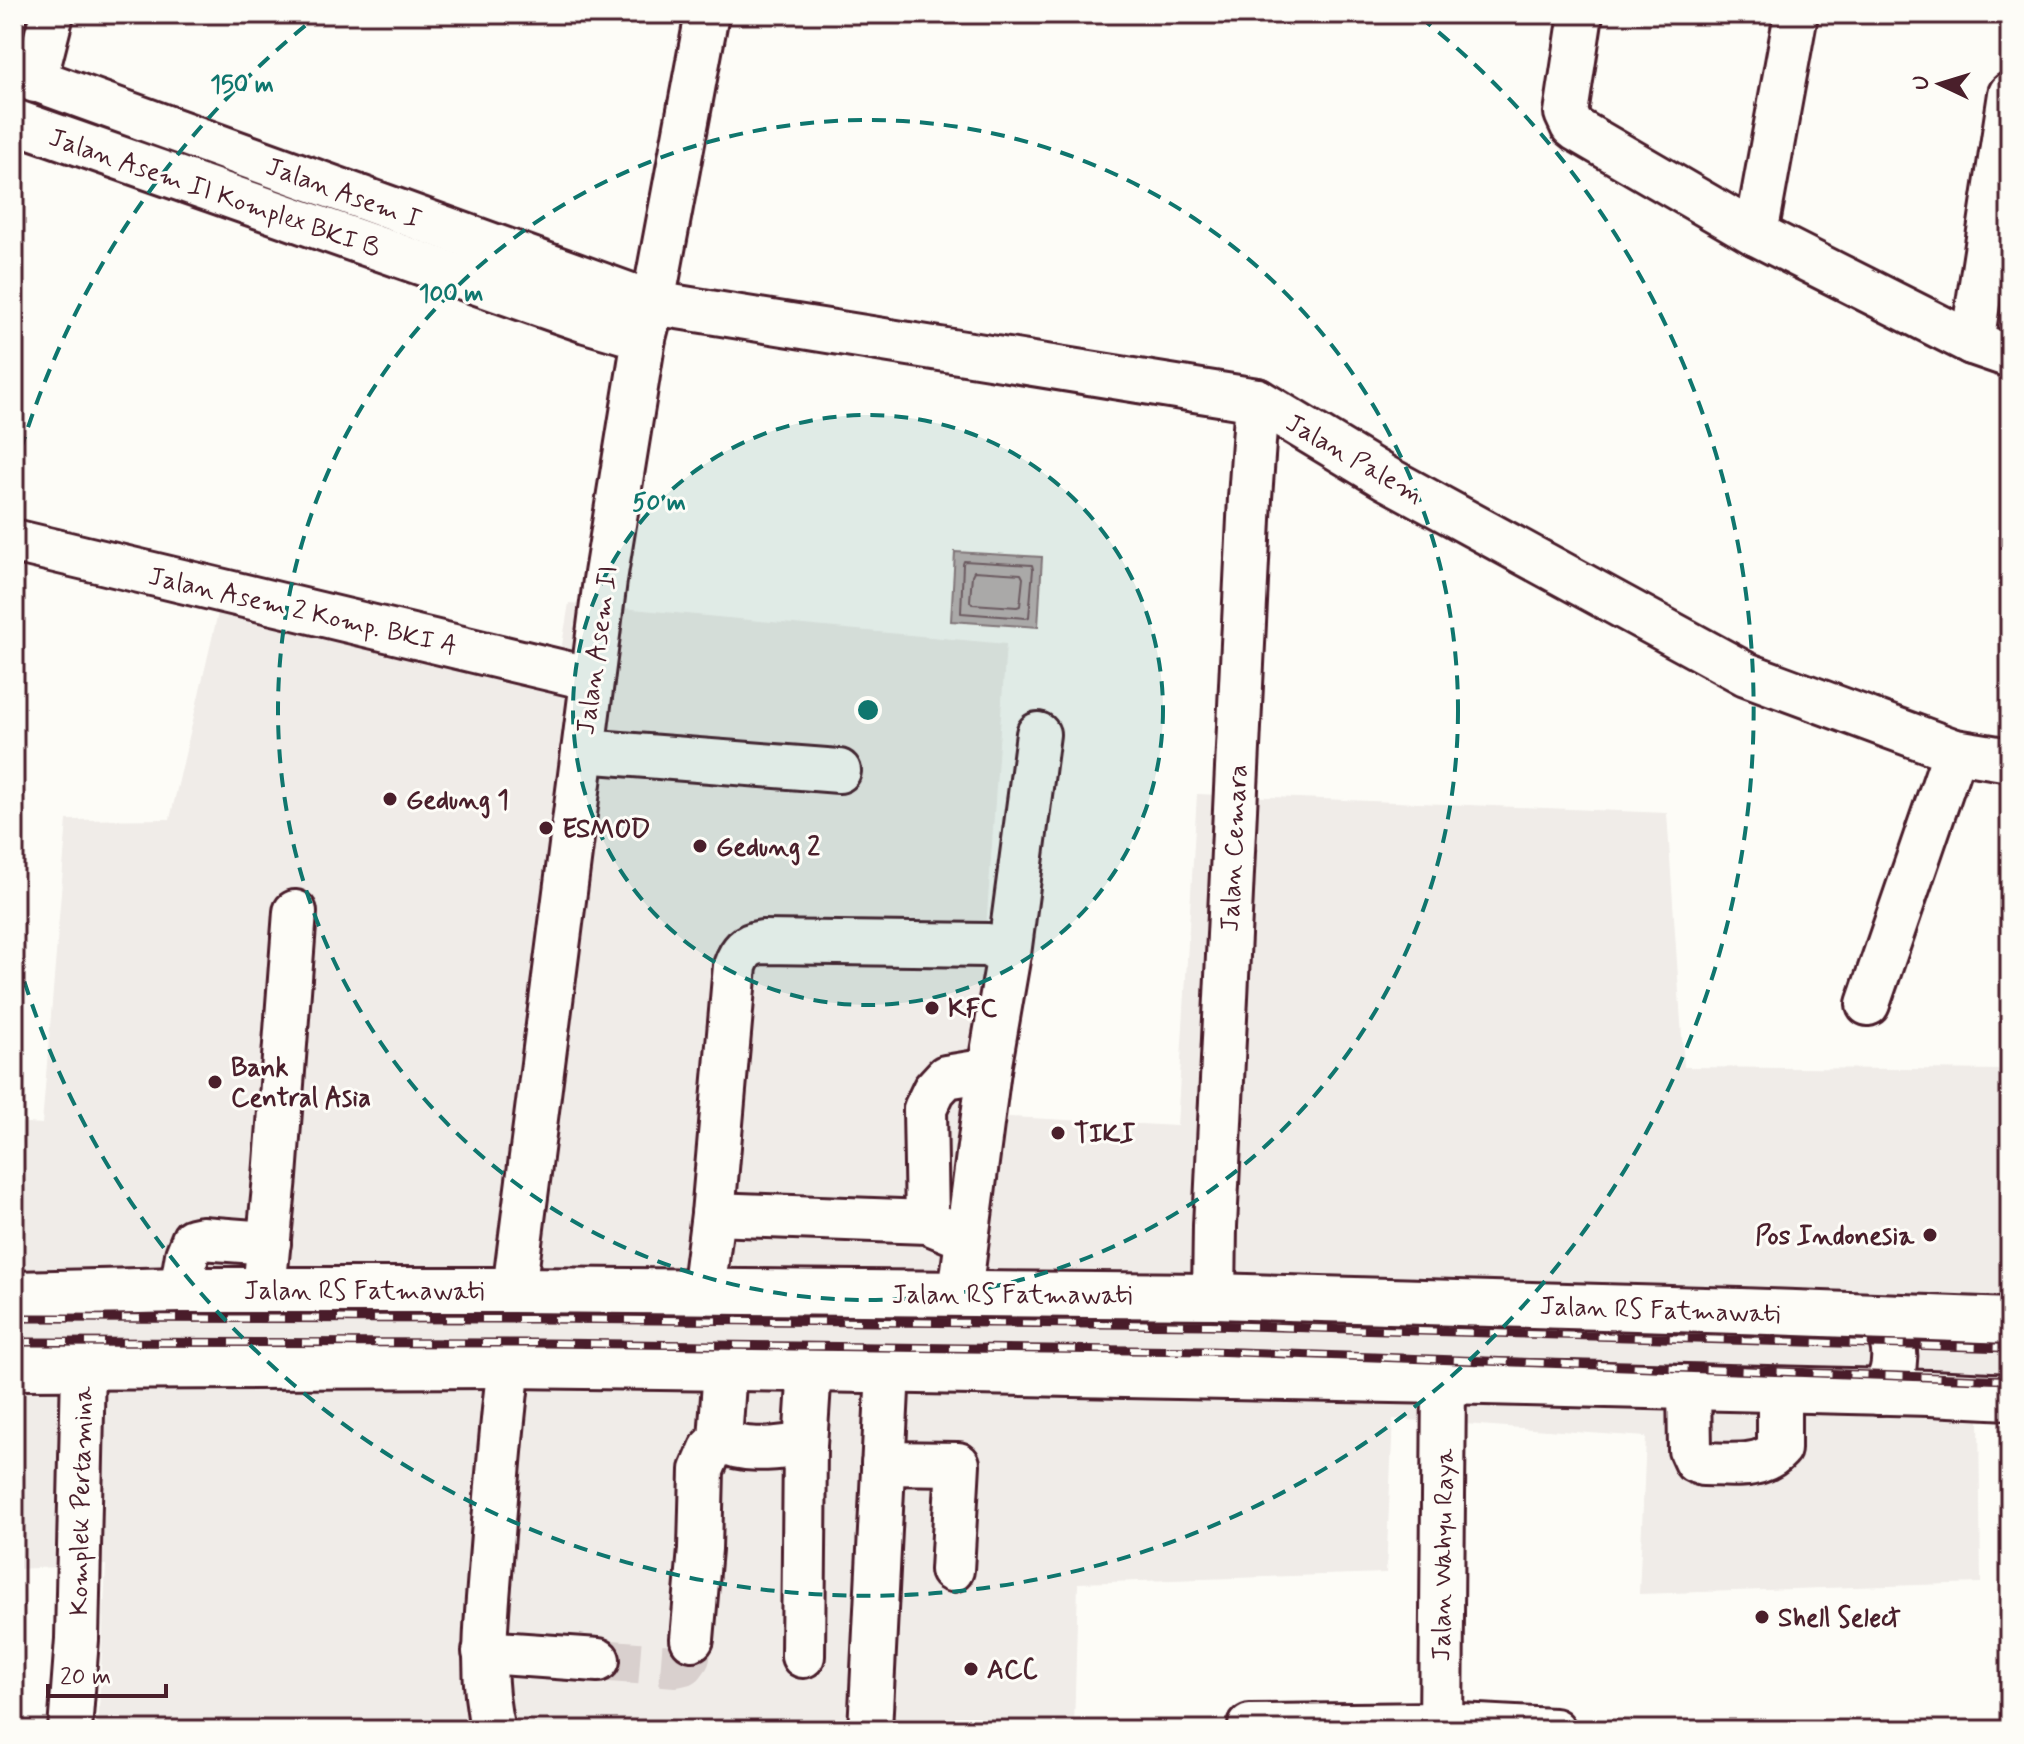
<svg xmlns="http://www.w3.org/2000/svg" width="2024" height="1744" viewBox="0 0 2024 1744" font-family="Mynerve,sans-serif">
<rect width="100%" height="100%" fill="#fdfcf7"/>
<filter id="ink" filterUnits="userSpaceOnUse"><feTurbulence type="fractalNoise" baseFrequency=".0125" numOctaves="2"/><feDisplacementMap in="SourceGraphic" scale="16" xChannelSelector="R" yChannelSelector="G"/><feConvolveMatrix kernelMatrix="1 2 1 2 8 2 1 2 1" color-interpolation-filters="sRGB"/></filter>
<g filter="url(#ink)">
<polygon fill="#f0ece8" points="569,603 1006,644 973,1115 1177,1126 1197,794 1667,813 1684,1067 2010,1070 2010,1415 1979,1415 1981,1583 1639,1594 1646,1437 1393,1419 1386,1573 1078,1583 1074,1730 98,1730 106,1565 14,1569 14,1122 42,1124 67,820 170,819 220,604 341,641 559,663"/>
<polygon fill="#c0b1b1" stroke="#91777b" stroke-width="2" points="955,552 1042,557 1038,627 951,621"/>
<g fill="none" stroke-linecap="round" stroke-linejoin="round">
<g stroke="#795961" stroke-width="2">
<polygon points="964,561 1032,565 1033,569 1029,617 1026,618 961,613 963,564"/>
<polygon points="974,571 1021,574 1023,578 1020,606 1017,607 972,604 970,601 972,575"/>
</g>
<polyline stroke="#d9d0ce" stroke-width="42" stroke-dasharray="42 21" stroke-linecap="butt" points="598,1660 676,1666 684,1664 689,1657 692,1639"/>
<g stroke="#4a1f2b" stroke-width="48">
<g id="minor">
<polyline points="1581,14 1566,113 1572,126 1577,130 1756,234 1972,343 2010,356"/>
<polyline points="14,72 653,303 1257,400 1386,478 1746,674 1955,751 2010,760"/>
<polyline points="35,81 52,14"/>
<polyline points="14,121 586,321 644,338"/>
<polyline points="1756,234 1796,14"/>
<polyline points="1972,343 2010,94"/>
<polyline points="14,541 592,679"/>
<polyline points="583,751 839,771"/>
<polyline points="1009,954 1038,734"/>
<polyline points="1868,1004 1955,751"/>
<polyline points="713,1214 927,1222 966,1238"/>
<polyline points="927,1222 925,1109 934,1090 946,1077 989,1070"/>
<polyline points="181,1290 187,1255 193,1240 202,1238 269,1243"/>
<polyline points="264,1290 275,1177 295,912"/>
<polyline points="514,1290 605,580 644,338 653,303 707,14"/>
<path d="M 703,1292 L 713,1214 L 735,966 C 740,952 746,944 762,942 L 988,945 L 998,951 L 1009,954 L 989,1070 L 960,1293"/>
<polyline points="1214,1296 1215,1226 1250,498 1257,400"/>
<path d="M 725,1368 L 720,1440 C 746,1454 777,1448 805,1445 L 810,1369"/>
<path d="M 1689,1387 L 1690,1450 L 1695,1461 L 1703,1464 C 1729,1464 1760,1470 1779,1449 L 1779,1390"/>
<polyline points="883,1463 958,1464 952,1570"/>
<polyline points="692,1639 700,1549 702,1470 711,1449 720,1440"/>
<polyline points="484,1652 598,1660"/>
<polyline points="803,1656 805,1445"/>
<polyline points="70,1730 77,1639 83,1367"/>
<path d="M 493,1730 C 479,1674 487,1617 491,1560 C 496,1495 501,1430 509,1365"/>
<polyline points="870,1730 888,1370"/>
<polyline points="1250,1730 1250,1726 1441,1724 1554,1730"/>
<polyline points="1441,1730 1444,1381"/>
</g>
</g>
<g stroke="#4a1f2b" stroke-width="50">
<g id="major">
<polyline points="14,1294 181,1290 514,1290 1214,1296 1740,1311 2010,1321"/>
<path d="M 1876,1317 C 1880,1321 1886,1327 1889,1332 C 1898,1351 1896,1380 1879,1392"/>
<polyline points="14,1367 509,1365 810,1369 1444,1381 1930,1393 2010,1397"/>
</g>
</g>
<use href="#minor" stroke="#fdfcf7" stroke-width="42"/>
<use href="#major" stroke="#fdfcf7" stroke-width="44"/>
<g stroke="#4a1f2b" stroke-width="9">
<g id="rail">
<polyline points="14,1318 538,1319 1209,1325 2010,1348"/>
<polyline points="14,1342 546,1343 1209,1351 2010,1380"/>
</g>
</g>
<use href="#rail" stroke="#fdfcf7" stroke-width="6" stroke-dasharray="18" stroke-linecap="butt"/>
</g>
</g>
<circle cx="868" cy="710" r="295" fill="#0f766e" fill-opacity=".12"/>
<g fill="none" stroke="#0f766e" stroke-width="4" stroke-dasharray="14 10">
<circle cx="868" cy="710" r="295"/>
<circle cx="868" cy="710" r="590"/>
<path d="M14 473A886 886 0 0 1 316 17M1420 17A886 886 0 1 1 14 947"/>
</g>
<g fill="#4a1f2b" stroke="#fdfcf7" stroke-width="3">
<circle cx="390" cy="799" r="8"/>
<circle cx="546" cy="828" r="8"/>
<circle cx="700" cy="846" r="8"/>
<circle cx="932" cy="1008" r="8"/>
<circle cx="215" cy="1082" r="8"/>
<circle cx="1058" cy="1133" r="8"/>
<circle cx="1930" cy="1235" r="8"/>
<circle cx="1762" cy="1617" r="8"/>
<circle cx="971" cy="1669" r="8"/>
</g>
<g text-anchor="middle" stroke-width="6" stroke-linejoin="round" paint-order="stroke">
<g font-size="26" fill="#4a1f2b" stroke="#fdfcf7">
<text transform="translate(215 192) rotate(19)" y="9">Jalan Asem II Komplex BKI B</text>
<text transform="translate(344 192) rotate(20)" y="9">Jalan Asem I</text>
<text transform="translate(1355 458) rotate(30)" y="9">Jalan Palem</text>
<text transform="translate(303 610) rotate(13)" y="9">Jalan Asem 2 Komp. BKI A</text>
<text transform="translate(596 650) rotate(-82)" y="9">Jalan Asem II</text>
<text transform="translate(1233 848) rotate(-87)" y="9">Jalan Cemara</text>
<text x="364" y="1299">Jalan RS Fatmawati</text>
<text x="1012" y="1303">Jalan RS Fatmawati</text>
<text transform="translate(1660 1309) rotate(2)" y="9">Jalan RS Fatmawati</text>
<text transform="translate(80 1501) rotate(-89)" y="9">Komplek Pertamina</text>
<text transform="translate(1442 1555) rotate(-89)" y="9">Jalan Wahyu Raya</text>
</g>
<g font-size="26" font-weight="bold" fill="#4a1f2b" stroke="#fdfcf7" text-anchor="start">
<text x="406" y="808">Gedung 1</text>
<text x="562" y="837">ESMOD</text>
<text x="716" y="855">Gedung 2</text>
<text x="948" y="1017">KFC</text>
<text x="231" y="1076">Bank<tspan x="231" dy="30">Central Asia</tspan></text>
<text x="1074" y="1142">TIKI</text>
<text x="1914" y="1244" text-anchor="end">Pos Indonesia</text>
<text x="1778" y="1626">Shell Select</text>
<text x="987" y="1678">ACC</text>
</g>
</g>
<circle cx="868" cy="710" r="12" fill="#0f766e" stroke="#fdfcf7" stroke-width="4"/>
<g font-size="24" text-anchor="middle" font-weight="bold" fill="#0f766e" stroke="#fdfcf7" stroke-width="6" stroke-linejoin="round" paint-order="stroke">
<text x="242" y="92">150 m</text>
<text x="451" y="301">100 m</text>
<text x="659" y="510">50 m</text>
</g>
<rect width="2024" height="1744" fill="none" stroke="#fdfcf7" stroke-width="48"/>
<rect x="24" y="24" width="1976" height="1696" fill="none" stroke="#4a1f2b" stroke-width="3" filter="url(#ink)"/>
<g transform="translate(1940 84) rotate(274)" stroke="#fdfcf7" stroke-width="6" paint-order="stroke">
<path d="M0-6L14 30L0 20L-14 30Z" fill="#4a1f2b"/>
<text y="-12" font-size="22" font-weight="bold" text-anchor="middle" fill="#4a1f2b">U</text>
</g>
<path d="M48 1684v12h118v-12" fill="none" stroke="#4a1f2b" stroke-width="4"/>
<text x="60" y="1684" font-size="24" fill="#4a1f2b" stroke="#fdfcf7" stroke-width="6" paint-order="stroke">20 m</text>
</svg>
